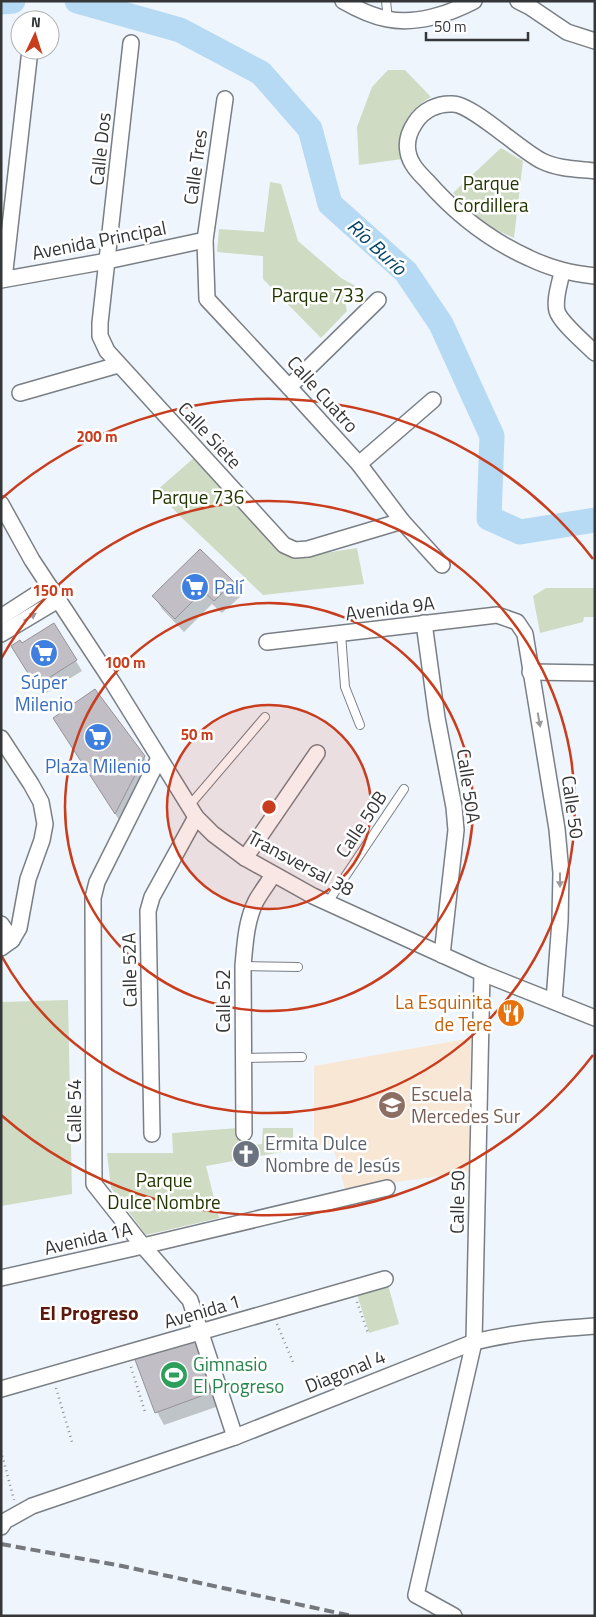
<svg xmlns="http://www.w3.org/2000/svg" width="596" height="1617" viewBox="0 0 596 1617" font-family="'Titillium Web',sans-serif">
<rect width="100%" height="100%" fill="#eff5fc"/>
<polygon fill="#f9e7d6" points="471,1038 469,1172 345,1189 332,1144 314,1146 314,1066"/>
<g fill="#cfdbc2">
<path d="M 388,70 L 405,70 L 431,97 C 404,112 400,129 402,159 L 359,165 L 357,127 L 372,87 Z"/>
<polygon points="501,148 523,161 514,238 489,227 475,215 453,193"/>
<polygon points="270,182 281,184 298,241 341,278 361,289 345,302 347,311 321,338 263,279 263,256 217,252 219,229 264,232"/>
<polygon points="196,456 278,550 289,556 299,557 357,548 364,584 263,595 182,518 156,491"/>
<polygon points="546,588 595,588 595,617 584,617 583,622 540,633 533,596"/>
<polygon points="68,1000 72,1194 1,1206 1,1002"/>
<polygon points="238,1128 239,1147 262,1144 263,1128 293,1128 293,1150 254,1157 254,1149 239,1151 239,1160 206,1166 219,1218 146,1235 111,1188 107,1153 173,1153 172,1133"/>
<polygon points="388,1285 399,1324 369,1333 357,1294"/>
</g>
<g fill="#0003">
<polygon points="200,550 233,583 241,596 222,613 212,604 184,632 162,609 154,596"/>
<polygon points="54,625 82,671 43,695 19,657 22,645"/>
<polygon points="62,731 144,757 152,771 123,826"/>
<polygon points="253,1150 255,1160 242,1163 240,1152"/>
<polygon points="193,1339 201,1353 219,1406 164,1425 157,1412"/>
</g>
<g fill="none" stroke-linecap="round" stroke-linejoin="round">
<g stroke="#b6daf4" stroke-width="25">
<polyline points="77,1 180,30 261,73 310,129 330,204 406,272 441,324 492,436 489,518 520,532 595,520"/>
<polyline points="1,2 13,1"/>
</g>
</g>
<g fill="#c2bec5" stroke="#969299">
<polygon points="200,549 234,582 214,601 203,591 175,619 152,596"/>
<polygon points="54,623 77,660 36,686 11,646 20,640 22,643"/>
<polygon points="95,689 145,756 115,814 53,718"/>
<polygon points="254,1149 254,1157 239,1160 238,1151"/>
<polygon points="194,1338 212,1392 155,1413 134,1357"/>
</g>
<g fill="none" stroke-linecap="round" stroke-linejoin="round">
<g stroke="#7a7f85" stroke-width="10">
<g id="lane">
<polyline points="386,1 388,20"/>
<polyline points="341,634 345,687 360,725"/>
<polyline points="189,806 265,717"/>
<polyline points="328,902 404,789"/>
<polyline points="243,966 298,967"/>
<polyline points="244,1058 302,1057"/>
</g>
</g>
<g stroke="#7a7f85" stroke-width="18">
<g id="street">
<path d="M 343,1 C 357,9 371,16 387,19 C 416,25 449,14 474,1"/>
<polyline points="518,1 530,7 567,32 595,41"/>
<polyline points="131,43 100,323 100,336 107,351 284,545 295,550 308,549 402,521"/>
<polyline points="225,99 205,240 207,299 289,387 359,464 402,521 442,565"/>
<path d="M 595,171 C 578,169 558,169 542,161 C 521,151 472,104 453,104 C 438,103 423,110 415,123 C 409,132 406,142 408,152 C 410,164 419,173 427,181 C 455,213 489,240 529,258 C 552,269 570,273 595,276"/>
<path d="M 562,272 C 560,283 554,299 557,311 C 560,322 586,344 595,353"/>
<polyline points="4,279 30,50"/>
<polyline points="1,280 107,261 205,240"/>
<polyline points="289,387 378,300"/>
<polyline points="20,393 118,365"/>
<polyline points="359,464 433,400"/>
<polyline points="1,504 32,560 113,683 196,817 213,834 245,858 313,896 482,973 595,1018"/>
<polyline points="1,617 49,586"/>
<polyline points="424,623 437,718 454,807 456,830 442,955"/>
<polyline points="1,634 58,600"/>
<polyline points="267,642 497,615 517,622 525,634 557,829 561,873 560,921 554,1001"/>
<polyline points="530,672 595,673"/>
<polyline points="1,738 31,784 41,802 45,824 42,840 28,879 19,928 12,940 1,948"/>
<polyline points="159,758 97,882 93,898 94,1184 143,1246 190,1300 235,1437"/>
<polyline points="245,858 317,753"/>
<polyline points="1,924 12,940"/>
<path d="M 244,1133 L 243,966 C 245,944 246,921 256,901 C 261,892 268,883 273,875"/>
<polyline points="152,1134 148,911 152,897 196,817"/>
<polyline points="1,1278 143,1246 387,1188"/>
<polyline points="1,1389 385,1279"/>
<path d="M 1,1527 L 5,1521 L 32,1506 L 235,1437 L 474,1342 C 515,1332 553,1329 595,1326"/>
<polyline points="454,1616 416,1595 474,1342 482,973"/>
</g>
</g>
<g stroke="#8b8f94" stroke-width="2.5" stroke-dasharray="1 4" stroke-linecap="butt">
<polyline points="357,1302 368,1333"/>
<polyline points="277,1324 293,1362"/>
<polyline points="131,1367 145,1412"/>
<polyline points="56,1388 72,1442"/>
<polyline points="1,1451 14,1500"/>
</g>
<use href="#lane" stroke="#fff" stroke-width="8"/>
<use href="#street" stroke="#fff" stroke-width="15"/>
<polyline stroke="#75787c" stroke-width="4" stroke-dasharray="10 5" stroke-linecap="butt" points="1,1544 122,1566 352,1616"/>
</g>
<defs><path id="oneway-solid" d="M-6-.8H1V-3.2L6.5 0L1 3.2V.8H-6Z" transform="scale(1.25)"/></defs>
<g fill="#9a9a9c">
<use href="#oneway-solid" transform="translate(30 617) rotate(-31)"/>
<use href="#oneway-solid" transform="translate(539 720) rotate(80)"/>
<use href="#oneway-solid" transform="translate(560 880) rotate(90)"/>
</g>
<circle cx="269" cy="807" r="102" fill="#c83d1e" fill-opacity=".12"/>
<g fill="none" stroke="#c83d1e" stroke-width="2.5">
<circle cx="269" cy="807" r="102"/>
<circle cx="269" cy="807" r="204"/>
<path d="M1 659A306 306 0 1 1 1 955"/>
<path d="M593 1055A408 408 0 0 1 1 1115M1 499A408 408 0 0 1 593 559"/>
</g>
<defs>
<g id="supermarket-disc" transform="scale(1.4375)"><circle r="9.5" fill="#3f7fe0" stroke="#fff"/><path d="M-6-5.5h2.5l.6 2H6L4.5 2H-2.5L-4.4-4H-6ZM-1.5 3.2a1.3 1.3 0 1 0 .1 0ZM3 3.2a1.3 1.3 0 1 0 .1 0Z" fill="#fff"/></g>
<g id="restaurant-disc" transform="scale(1.4375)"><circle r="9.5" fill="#e8710a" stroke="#fff"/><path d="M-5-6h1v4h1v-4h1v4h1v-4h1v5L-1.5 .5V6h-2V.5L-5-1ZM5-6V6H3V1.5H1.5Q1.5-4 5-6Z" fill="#fff"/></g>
<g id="school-disc" transform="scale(1.4375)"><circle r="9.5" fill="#8d6e63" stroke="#fff"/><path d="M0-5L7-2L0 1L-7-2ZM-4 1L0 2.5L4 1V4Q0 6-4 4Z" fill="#fff"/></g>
<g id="church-disc" transform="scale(1.4375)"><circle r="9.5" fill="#6b7280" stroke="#fff"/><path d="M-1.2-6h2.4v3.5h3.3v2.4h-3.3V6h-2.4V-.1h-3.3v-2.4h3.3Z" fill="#fff"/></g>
<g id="stadium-disc" transform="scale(1.4375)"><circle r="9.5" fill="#2e9e5b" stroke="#fff"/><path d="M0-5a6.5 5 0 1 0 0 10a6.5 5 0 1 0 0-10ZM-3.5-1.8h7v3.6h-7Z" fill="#fff"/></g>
</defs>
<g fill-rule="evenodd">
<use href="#supermarket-disc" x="195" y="587"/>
<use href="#supermarket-disc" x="44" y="653"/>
<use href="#supermarket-disc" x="98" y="737"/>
<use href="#restaurant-disc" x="511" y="1013"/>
<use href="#school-disc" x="392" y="1105"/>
<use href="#church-disc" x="246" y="1154"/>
<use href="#stadium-disc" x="174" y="1375"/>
</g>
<g text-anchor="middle" stroke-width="5" stroke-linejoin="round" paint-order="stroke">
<g font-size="19" fill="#343638" stroke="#fff">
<text transform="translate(100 149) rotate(-84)" y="7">Calle Dos</text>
<text transform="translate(195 167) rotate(-82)" y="7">Calle Tres</text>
<text transform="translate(99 240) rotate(-11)" y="7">Avenida Principal</text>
<text transform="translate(323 394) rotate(48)" y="7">Calle Cuatro</text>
<text transform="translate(210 435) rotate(47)" y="7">Calle Siete</text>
<text transform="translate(390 608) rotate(-7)" y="7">Avenida 9A</text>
<text transform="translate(469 786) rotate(82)" y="7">Calle 50A</text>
<text transform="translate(573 807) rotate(82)" y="7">Calle 50</text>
<text transform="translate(361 824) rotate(-56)" y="7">Calle 50B</text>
<text transform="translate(301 863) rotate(28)" y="7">Transversal 38</text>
<text transform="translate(129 970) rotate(-91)" y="7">Calle 52A</text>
<text transform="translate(223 1001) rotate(-90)" y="7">Calle 52</text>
<text transform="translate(74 1111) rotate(-90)" y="7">Calle 54</text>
<text transform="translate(457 1202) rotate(-89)" y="7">Calle 50</text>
<text transform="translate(88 1238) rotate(-13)" y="7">Avenida 1A</text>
<text transform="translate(202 1311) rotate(-16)" y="7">Avenida 1</text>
<text transform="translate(345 1371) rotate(-22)" y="7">Diagonal 4</text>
</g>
<g font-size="19" fill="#213500" stroke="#fff">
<text x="491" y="190">Parque<tspan x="491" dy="22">Cordillera</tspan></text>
<text x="318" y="302">Parque 733</text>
<text x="198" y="504">Parque 736</text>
<text x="164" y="1187">Parque<tspan x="164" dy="22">Dulce Nombre</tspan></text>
</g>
<g font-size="19" fill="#366cbe" stroke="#fff">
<text x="214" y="594" text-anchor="start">Palí</text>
<text x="44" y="689">Súper<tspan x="44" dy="22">Milenio</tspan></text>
<text x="98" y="773">Plaza Milenio</text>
</g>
<g font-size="19" fill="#c56008" stroke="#fff" text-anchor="end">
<text x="492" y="1009">La Esquinita<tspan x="492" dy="22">de Tere</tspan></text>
</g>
<g font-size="19" fill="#785e54" stroke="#fff" text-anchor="start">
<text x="411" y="1101">Escuela<tspan x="411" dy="22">Mercedes Sur</tspan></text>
</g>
<g font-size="19" fill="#5b616d" stroke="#fff" text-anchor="start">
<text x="265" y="1150">Ermita Dulce<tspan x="265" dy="22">Nombre de Jesús</tspan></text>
</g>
<g font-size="19" fill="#27864d" stroke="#fff" text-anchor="start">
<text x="193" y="1371">Gimnasio<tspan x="193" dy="22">El Progreso</tspan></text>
</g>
<g font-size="20" font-style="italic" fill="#064567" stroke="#fff">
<text transform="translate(377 247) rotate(43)" y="7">Río Burío</text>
</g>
<g font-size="20" font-weight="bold" fill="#5d1a0c" stroke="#fff">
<text x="89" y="1320">El Progreso</text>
</g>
</g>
<circle cx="269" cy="807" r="8" fill="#c83d1e" stroke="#fff" stroke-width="2.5"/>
<g font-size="15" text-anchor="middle" font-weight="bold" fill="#c83d1e" stroke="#fff" stroke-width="5" stroke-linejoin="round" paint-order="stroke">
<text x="97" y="442">200 m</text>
<text x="53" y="596">150 m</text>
<text x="125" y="668">100 m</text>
<text x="197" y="740">50 m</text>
</g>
<rect width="596" height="1617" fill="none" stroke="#343638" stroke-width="5"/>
<g transform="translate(35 35) rotate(4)"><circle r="24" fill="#ffffff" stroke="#aeafaf"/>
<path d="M0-4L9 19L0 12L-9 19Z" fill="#c83d1e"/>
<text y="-8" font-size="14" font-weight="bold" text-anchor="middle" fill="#343638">N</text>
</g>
<path d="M426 32v8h102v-8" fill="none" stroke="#343638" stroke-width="2.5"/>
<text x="434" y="32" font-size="15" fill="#343638" stroke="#ffffff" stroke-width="4" paint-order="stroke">50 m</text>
</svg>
